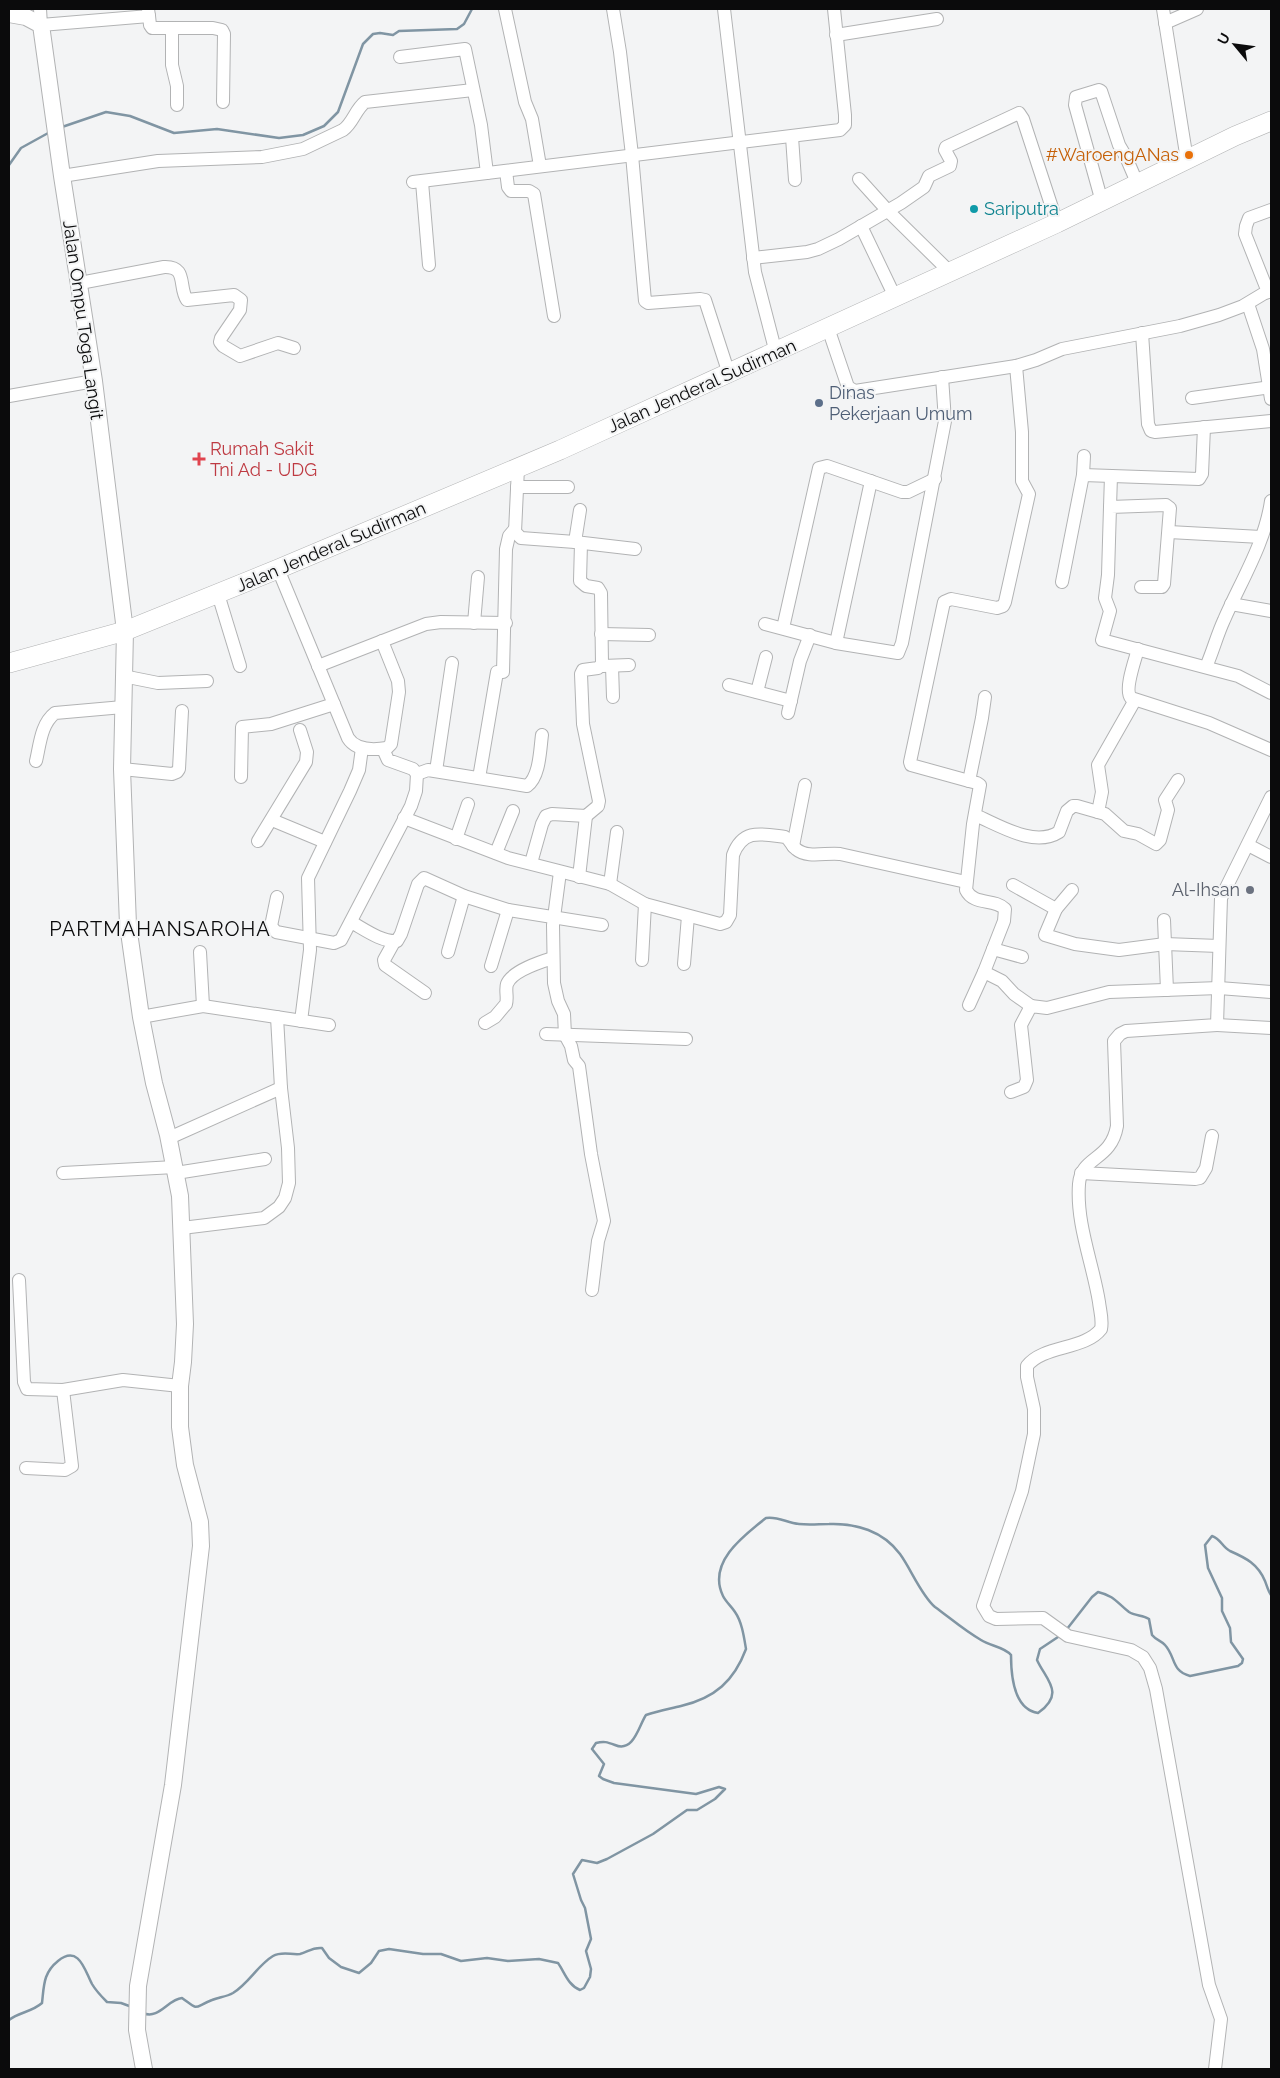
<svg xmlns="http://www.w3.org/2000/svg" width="1280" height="2078" viewBox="0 0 1280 2078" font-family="Raleway,sans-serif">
<rect width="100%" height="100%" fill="#f3f4f5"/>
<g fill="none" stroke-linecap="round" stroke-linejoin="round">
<g stroke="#8095a3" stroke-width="2.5">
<polyline points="62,127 106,112 130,116 174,133 217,129 279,138 303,135 324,126 338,112 363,44 373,34 380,33 393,35 399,31 457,29 464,24 472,9"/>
<polyline points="9,165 21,148 50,132"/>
<path d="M 1067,1629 L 1092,1597 L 1098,1592 C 1115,1596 1117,1603 1129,1612 C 1135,1616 1143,1615 1149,1619 L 1152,1635 C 1156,1640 1162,1641 1165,1645 C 1176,1657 1171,1671 1190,1676 L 1238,1666 L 1242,1663 L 1243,1659 L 1231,1642 L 1230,1628 L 1222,1611 L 1222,1598 L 1208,1568 L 1205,1545 L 1212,1536 C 1221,1539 1222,1547 1230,1551 C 1246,1558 1258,1564 1265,1581 C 1267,1586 1268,1591 1271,1595"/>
<path d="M 143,2013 C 159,2020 168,1999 182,1998 C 200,2011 192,2008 212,2000 C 219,1997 226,1997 233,1993 C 249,1983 258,1965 273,1956 C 282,1951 291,1955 300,1954 C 308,1952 312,1947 322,1948 L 329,1958 L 341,1967 L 359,1973 L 371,1963 L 379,1951 L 389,1949 L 423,1954 L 441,1954 L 461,1961 L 487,1958 L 508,1961 L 539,1959 L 558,1963 C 565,1973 568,1985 580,1990 L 584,1988 L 590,1977 L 591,1969 L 586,1951 L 591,1939 L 585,1908 L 581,1900 L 573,1874 L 582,1860 L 597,1863 L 607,1859 L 653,1834 L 687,1810 L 697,1810 L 715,1799 L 725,1789 L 719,1787 L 696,1794 L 614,1783 L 603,1779 L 599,1776 L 604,1764 L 592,1749 L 596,1743 C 604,1741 607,1742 615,1745 C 634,1753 639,1725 646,1715 C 658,1711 669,1709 681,1706 C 715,1698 734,1681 746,1649 C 744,1637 742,1622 735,1612 C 731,1606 726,1602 723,1596 C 707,1563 743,1536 766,1518 C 778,1516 787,1523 799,1524 C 810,1525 819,1524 829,1524 C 856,1523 883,1531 900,1554 C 911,1569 921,1595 935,1607 C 950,1618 965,1631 981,1640 C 990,1646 1005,1647 1011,1655 C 1011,1675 1013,1709 1038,1713 C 1066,1693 1046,1680 1037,1660 L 1040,1649 L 1061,1635"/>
<path d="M 9,2020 C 19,2012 32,2012 42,2003 C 44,1986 43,1973 58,1961 C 79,1944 85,1971 92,1984 C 96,1991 101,1996 107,2002 L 121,2003 L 132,2007"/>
</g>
<g stroke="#b2b3b4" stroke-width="14">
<g id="minor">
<polyline points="40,9 41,25 149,16 148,9"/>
<polyline points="505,9 525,102 532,119 540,166"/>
<polyline points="613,9 620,52 632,155 645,301 648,303 700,299 705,300 729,374"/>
<polyline points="724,9 755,272 776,353"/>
<polyline points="1163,9 1187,160"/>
<polyline points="149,16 150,25 152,28 213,28 222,30 224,34 223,102"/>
<polyline points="1165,23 1197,9"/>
<polyline points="172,28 172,65 177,86 177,105"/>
<polyline points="836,35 937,19"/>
<polyline points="400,57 465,49 481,125 487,173"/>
<polyline points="792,137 795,180"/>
<polyline points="506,171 508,187 511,191 529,191 534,194 554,316"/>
<path d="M 62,176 L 158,161 L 262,157 L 303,149 L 343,130 C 353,123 355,110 365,102 L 473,90"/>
<polyline points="859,179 887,210 950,272"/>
<polyline points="413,182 840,130 845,125 845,115 834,9"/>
<polyline points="422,182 429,265"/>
<polyline points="1102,202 1075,105 1076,97 1099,90 1101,91 1119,145 1126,157 1138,185"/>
<polyline points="861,226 895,297"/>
<polyline points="753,258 807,252 818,249 839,239 901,203 924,187 929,176 950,166 951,161 945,150 946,147 1019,113 1023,119 1057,223"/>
<path d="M 80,283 L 164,267 C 188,266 178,287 187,300 L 234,295 L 241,300 L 240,310 L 221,338 L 220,342 L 223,346 L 240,356 L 278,343 L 294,348"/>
<polyline points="1268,292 1245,234 1246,226 1249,218 1271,210"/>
<polyline points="1248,304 1263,349 1271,399"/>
<polyline points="828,328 848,387 855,391 1016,366 1036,360 1062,349 1180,326 1219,315 1243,306 1263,294 1271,291"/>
<polyline points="1142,333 1148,424 1151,431 1155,432 1271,421"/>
<polyline points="9,396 94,381"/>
<polyline points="1192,398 1271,387"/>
<polyline points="518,468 515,532 521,538 575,542"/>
<polyline points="1083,475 1084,456"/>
<polyline points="517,487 568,487"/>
<polyline points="1110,507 1111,476"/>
<polyline points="580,510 575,542 635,549"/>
<polyline points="1169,532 1261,537"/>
<path d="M 278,569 L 348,738 C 356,751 374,750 387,748 L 391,744 L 399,692 L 398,681 L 382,641"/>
<polyline points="1062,582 1083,475 1199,479 1202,474 1204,427"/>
<polyline points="1141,587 1162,587 1164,584 1170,508 1166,505 1110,507 1108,575 1105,598 1110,611 1102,640 1238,676 1271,693"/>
<polyline points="218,594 240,666"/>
<polyline points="1231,604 1271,611"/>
<polyline points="474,623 478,577"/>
<polyline points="765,624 836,643 898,653 902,643 945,421 942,377"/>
<polyline points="783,628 819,468 827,466 902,492 908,492 935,479"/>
<polyline points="601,634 649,635"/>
<polyline points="836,643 871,481"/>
<path d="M 1138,649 C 1135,660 1124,690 1131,698 L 1209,723 L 1271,750"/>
<polyline points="318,666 426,624 441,622 506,623"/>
<polyline points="603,666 629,665"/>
<polyline points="612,666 613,697"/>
<path d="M 1206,667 C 1213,651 1217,635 1224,620 C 1241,581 1265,543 1271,501"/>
<polyline points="123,676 158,683 207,681"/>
<polyline points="729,685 791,701"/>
<polyline points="757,692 766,657"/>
<path d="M 985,697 L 982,718 L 969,781 L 977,783 L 980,785 L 973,824 L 966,890 C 974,906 994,898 1005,909 L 1004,921 L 984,972 L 1002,981 L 1014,994 L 1031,1006"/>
<polyline points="788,713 800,661 810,635"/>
<path d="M 36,761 C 40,744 41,724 55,713 L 123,707"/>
<polyline points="122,769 172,774 177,772 179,769 182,711"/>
<polyline points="436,771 452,663"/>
<path d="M 417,774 L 428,770 L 527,786 C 540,777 540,749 542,735"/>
<polyline points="241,777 242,727 271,724 334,704"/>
<polyline points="479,778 497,672 503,672 506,549 509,536 515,529"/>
<polyline points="969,781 911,765 910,762 944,602 951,599 997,608 1003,606 1005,602 1029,494 1022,481 1022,432 1016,366"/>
<polyline points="1098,812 1102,792 1098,765 1135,700"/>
<path d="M 975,815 C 999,825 1034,848 1059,832 L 1067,811 L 1073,806 L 1077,806 L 1105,814 L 1124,831 L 1138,834 L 1156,844 L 1160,840 L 1168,810 L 1165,800 L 1178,780"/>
<path d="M 404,818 L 508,858 L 610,884 L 645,904 L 720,924 L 726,922 L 730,915 L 733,855 C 743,828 762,834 785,837 C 791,840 791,846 796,849 C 808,859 827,852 840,854 L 966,882"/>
<polyline points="272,820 325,842"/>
<polyline points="456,839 468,804"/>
<polyline points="258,841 306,762 307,752 300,730"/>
<polyline points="1248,845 1271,857"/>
<polyline points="793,846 805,785"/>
<polyline points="496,853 513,811"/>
<polyline points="531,863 542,824 546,816 552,814 586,816 598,806 599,801 583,724 581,674 583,670 598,668 602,664 601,593 598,588 586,586 580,581 581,543"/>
<polyline points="560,872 553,925 554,983 558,1001 564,1014 565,1035 571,1046 574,1060 579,1066 591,1154 604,1221 598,1241 592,1290"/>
<polyline points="579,877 586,816"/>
<polyline points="610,884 617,832"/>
<polyline points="1013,885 1056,909"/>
<polyline points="1072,890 1056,909 1045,935 1075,944 1119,950 1165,944 1219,946"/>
<polyline points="277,897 271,926 276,932 334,943 341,940 411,806 416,791 417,774 413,769 388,760 383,749"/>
<polyline points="1164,920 1167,990"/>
<path d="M 351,922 C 364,929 381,942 397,941 L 401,934 L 418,884 L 424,878 L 464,896 L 508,910 L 602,925"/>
<polyline points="394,942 384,960 385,965 425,993"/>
<polyline points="993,949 1022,957"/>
<polyline points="200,952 203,1006"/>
<polyline points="448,952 464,896"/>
<polyline points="642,960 645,904"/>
<polyline points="684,964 688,916"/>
<polyline points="491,966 508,910"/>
<polyline points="969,1005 984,972"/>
<polyline points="141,1017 203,1006 329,1025"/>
<polyline points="301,1021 310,950 308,878 350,791 359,770 362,748"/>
<path d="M 485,1023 L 495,1017 L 506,1004 C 508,998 505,990 507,984 C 512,971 540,962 553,958"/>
<polyline points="1217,1025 1271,1028"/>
<polyline points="546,1034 686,1039"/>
<polyline points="1011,1092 1024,1087 1027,1080 1021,1025 1031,1006 1047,1008 1109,992 1219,988 1271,992"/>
<polyline points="169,1138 281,1088"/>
<polyline points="63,1173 175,1167"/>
<polyline points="176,1173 265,1159"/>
<polyline points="1081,1173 1195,1179 1200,1178 1206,1168 1212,1136"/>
<polyline points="182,1228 264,1218 279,1207 285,1198 289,1183 288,1148 281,1088 277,1017"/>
<polyline points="19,1280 24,1382 27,1389 63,1390 123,1380 180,1386"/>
<polyline points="26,1468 65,1470 72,1466 63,1390"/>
<path d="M 1215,2069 L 1221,2019 L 1209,1985 L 1156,1689 L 1150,1668 L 1143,1657 L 1131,1650 L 1068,1636 L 1043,1618 L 996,1619 L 989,1616 L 983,1606 L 1022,1491 L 1031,1448 L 1034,1434 L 1034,1409 L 1027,1377 L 1027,1366 C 1043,1345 1085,1350 1101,1329 C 1103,1320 1100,1311 1099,1302 C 1093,1264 1076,1224 1079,1184 C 1081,1156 1111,1161 1117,1126 L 1114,1041 L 1120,1034 L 1126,1031 L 1217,1025 L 1221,898 L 1271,797"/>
</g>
</g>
<g stroke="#b2b3b4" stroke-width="18">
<polyline id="major" points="9,14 26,17 41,25 62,176 94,381 125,631 122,769 128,925 141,1017 154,1083 168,1135 180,1196 185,1324 183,1362 180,1386 180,1427 185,1465 200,1522 201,1546 173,1785 138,1986 137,2030 144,2069"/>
</g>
<g stroke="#b2b3b4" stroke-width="20">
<polyline id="highway" points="9,663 125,631 278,569 560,450 1057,223 1235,136 1271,121"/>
</g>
<use href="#minor" stroke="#fff" stroke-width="12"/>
<use href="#major" stroke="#fff" stroke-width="16"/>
<use href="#highway" stroke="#fff" stroke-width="19"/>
</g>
<circle fill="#e8710a" stroke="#f3f4f5" stroke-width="2" cx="1189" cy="155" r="5"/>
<circle fill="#0f9aa8" stroke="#f3f4f5" stroke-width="2" cx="974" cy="209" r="5"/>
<circle fill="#5c6f8a" stroke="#f3f4f5" stroke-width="2" cx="819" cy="403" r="5"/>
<path fill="#e0444e" stroke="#f3f4f5" stroke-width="2" d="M196.5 451.5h5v5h5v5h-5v5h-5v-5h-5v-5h5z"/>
<circle fill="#6b7280" stroke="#f3f4f5" stroke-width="2" cx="1250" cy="890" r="5"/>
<g text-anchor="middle" stroke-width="4" stroke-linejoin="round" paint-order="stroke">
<g font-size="18" fill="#c56008" stroke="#f3f4f5" text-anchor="end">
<text x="1179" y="161">#WaroengANas</text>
</g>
<g font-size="18" fill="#0d838f" stroke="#f3f4f5" text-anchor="start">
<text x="984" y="215">Sariputra</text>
</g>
<g font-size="18" fill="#0b0b0c" stroke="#f3f4f5">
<text transform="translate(83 320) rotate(82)" y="6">Jalan Ompu Toga Langit</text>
<text transform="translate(702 386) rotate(-24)" y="6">Jalan Jenderal Sudirman</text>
<text transform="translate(331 547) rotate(-23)" y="6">Jalan Jenderal Sudirman</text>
</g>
<g font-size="18" fill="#4e5e75" stroke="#f3f4f5" text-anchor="start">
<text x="829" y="399">Dinas<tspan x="829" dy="21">Pekerjaan Umum</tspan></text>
</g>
<g font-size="18" fill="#be3a42" stroke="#f3f4f5" text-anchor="start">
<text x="210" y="455">Rumah Sakit<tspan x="210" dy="21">Tni Ad - UDG</tspan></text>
</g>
<g font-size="18" fill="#5b616d" stroke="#f3f4f5" text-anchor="end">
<text x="1240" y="896">Al-Ihsan</text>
</g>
<g font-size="20" letter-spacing="1" fill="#0b0b0c" stroke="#f3f4f5">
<text x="160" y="936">PARTMAHANSAROHA</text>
</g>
</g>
<rect width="1280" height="2078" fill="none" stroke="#0b0b0c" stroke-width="20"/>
<g transform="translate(1235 45) rotate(299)" stroke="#f3f4f5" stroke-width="4" paint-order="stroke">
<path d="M0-4L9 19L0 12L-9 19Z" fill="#0b0b0c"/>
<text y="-8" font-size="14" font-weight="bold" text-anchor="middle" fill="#0b0b0c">U</text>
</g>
</svg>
